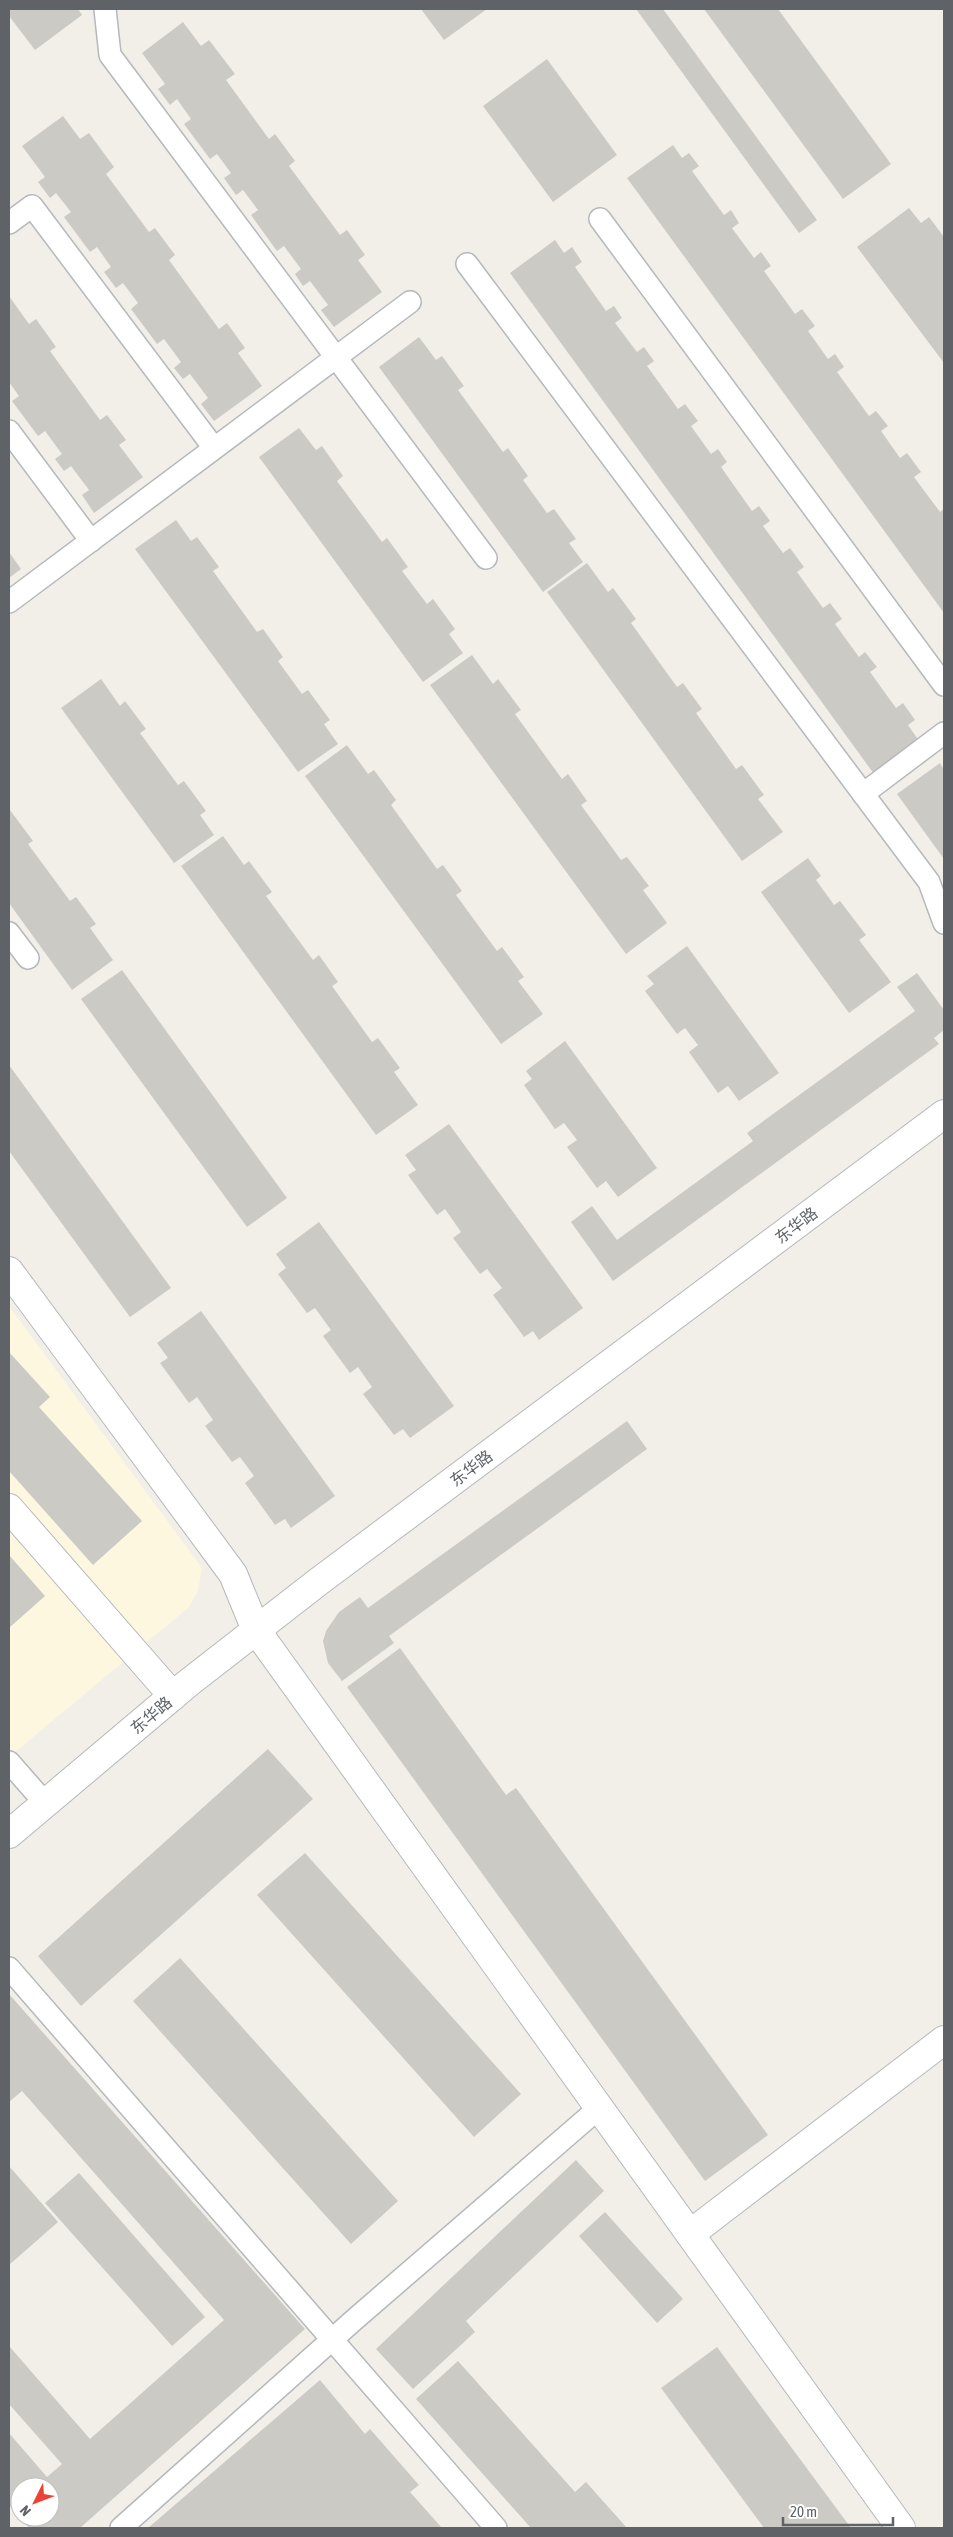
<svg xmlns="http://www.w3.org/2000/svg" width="953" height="2537" viewBox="0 0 953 2537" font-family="'Asap Condensed','Noto Sans SC',sans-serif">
<rect width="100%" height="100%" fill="#f1efe8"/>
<polygon fill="#fef7e0" points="9,1306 202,1568 198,1591 189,1607 9,1757"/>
<g fill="#cccac5" fill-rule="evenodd">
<polygon points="9,9 78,9 82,15 35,50 9,16"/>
<polygon points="421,9 487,9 444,40"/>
<polygon points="636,9 663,9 817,220 799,233"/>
<polygon points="704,9 778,9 891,164 843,199"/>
<polygon points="183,22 201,46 209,40 235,74 226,80 269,139 275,134 295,161 289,166 340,235 347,230 365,255 358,260 382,292 334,327 321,310 328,305 310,281 303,286 295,274 301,269 284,246 277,251 251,215 258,210 243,190 236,195 224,178 231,173 217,154 210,159 184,124 191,119 177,99 170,105 158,89 165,84 142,53"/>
<polygon points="547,59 617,155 553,202 483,106"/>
<polygon points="63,116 80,139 89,133 114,167 106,174 149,232 155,228 175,255 169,260 219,329 227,323 245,348 238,353 262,386 214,421 201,404 208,398 190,374 183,379 174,368 181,362 164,339 157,344 131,309 138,303 123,283 116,288 104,272 111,267 97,247 90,252 64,217 71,212 56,193 50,198 38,182 45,177 22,146"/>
<polygon points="673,145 682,158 689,153 699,166 692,171 724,215 731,210 739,223 732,228 754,258 761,252 771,266 764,271 795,314 802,309 815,326 808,331 828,359 835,354 844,367 837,372 869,416 876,411 888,426 881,431 900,458 907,453 921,472 914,477 940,512 944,509 944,613 627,178"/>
<polygon points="909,208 921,223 929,217 944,237 944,363 857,247"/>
<polygon points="555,240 564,253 572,247 582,262 575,267 606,311 614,306 622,318 615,323 637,352 644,347 654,361 647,366 678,409 685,404 698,421 691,426 711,454 718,449 727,462 721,467 752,511 759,506 770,521 763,526 783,553 790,548 804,567 797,572 823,608 830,603 842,619 835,624 859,657 865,652 877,667 870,672 896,708 903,703 915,720 908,725 919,741 874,774 510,273"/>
<polygon points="9,296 29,324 36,319 56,347 50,351 100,420 107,415 126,440 119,445 143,477 94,513 82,495 89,490 71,466 64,471 55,459 62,454 45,431 38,436 12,401 19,396 9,382"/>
<polygon points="419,337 436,360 442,356 464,386 458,390 503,452 508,448 528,476 523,480 547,513 554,509 576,539 569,543 583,562 543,592 379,367"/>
<polygon points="299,428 316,450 322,446 343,476 337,481 382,542 387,538 408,567 402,571 427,604 433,599 455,629 449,634 463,653 423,682 259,457"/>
<polygon points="176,520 191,541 197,537 219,567 213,571 257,632 263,629 283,657 278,661 302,694 308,690 330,720 324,724 338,744 298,772 135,549"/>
<polygon points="9,552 21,569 9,578"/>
<polygon points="587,563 608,592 613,588 636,619 631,623 677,687 683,683 702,709 696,713 736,769 742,765 764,795 758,799 783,832 742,861 547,592"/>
<polygon points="472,655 493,684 498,679 521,710 515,714 562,779 568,774 587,801 581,805 621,860 627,857 649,886 643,890 667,923 626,954 430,685"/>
<polygon points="101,679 120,706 125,701 146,729 140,733 178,785 184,781 206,811 200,815 214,835 174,863 61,708"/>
<polygon points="347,745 368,774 374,770 396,800 391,805 437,869 443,865 462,891 456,895 497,951 502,947 524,977 518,981 543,1014 501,1044 305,776"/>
<polygon points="940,763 944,770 944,859 897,794"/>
<polygon points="10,810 33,841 28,844 70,901 76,897 96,924 90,928 113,960 72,990 9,903"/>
<polygon points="223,836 244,865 249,861 272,892 266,896 313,960 319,955 338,982 332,986 372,1042 378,1038 400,1068 394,1072 418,1105 376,1135 181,866"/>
<polygon points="808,858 821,876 816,880 834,905 840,901 866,935 859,940 891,982 849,1013 761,892"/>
<polygon points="687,946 779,1073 739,1101 728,1086 718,1093 689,1052 698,1045 685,1028 677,1034 645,991 654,984 647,976"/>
<polygon points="122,970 287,1198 247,1227 81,999"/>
<polygon points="917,973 944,1010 944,1030 934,1038 939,1044 613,1281 571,1222 592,1206 617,1240 753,1141 747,1133 915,1011 897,987"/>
<polygon points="565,1041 657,1168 618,1197 606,1181 597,1188 567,1147 577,1140 564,1123 555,1129 524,1085 532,1079 526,1071"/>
<polygon points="9,1065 171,1288 130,1317 9,1151"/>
<polygon points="449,1124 583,1308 539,1340 533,1331 524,1337 493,1295 502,1288 487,1269 480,1274 453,1238 461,1232 445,1209 437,1215 408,1175 416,1170 405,1155"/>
<polygon points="319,1222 454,1406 410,1438 403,1429 394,1435 363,1394 372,1387 358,1367 350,1373 323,1336 331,1330 315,1308 307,1313 278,1274 286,1268 276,1254"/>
<polygon points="201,1311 335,1496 291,1528 285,1519 275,1525 245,1483 254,1476 240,1457 232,1462 205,1426 213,1420 197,1397 189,1403 160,1363 168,1358 157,1343"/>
<polygon points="9,1352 50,1397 39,1407 142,1521 93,1565 9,1471"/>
<polygon points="627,1421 647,1449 389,1636 394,1643 342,1681 328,1663 323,1641 326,1631 339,1612 360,1597 368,1608"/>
<polygon points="9,1555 45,1596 9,1628"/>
<polygon points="400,1648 506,1795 516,1788 768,2135 705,2181 347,1687"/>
<polygon points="268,1749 313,1799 81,2006 38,1956"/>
<polygon points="305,1853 521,2094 474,2137 257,1895"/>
<polygon points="180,1958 398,2201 351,2244 133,2001"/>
<path d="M 9,1994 L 305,2329 L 80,2528 L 29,2528 L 9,2505 L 9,2433 L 47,2477 L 62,2464 L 9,2404 L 9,2346 L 90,2439 L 224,2320 L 22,2091 L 9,2102 ZM 20,2487 L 50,2487 L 50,2517 L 20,2517 Z"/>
<polygon points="576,2160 604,2191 466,2321 475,2332 413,2389 376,2349"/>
<polygon points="9,2166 58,2222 9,2265"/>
<polygon points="79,2173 205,2317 172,2346 45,2203"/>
<polygon points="605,2212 683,2299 657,2323 579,2236"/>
<polygon points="717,2347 851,2528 764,2528 661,2388"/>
<polygon points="458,2361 575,2492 586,2482 627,2528 531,2528 416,2399"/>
<polygon points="320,2380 365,2434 370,2429 419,2485 410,2492 442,2528 148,2528"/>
</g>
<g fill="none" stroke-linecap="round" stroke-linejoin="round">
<g stroke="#b5b8bc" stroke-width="24">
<g id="service">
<polyline points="105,9 110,55 486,558"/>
<polyline points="600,219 944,685"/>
<polyline points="9,223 32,206 214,448"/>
<polyline points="467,264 929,882 944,923"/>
<polyline points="9,431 91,541"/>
<polyline points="9,602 410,302"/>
<polyline points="863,794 944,733"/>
<polyline points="9,933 28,958"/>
<polyline points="9,1762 45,1803"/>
<polyline points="9,1968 496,2528"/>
<polyline points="121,2528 354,2320 599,2108"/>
</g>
</g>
<g stroke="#b5b8bc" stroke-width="30">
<g id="minor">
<polyline points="9,1271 233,1574 256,1630"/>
<polyline points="9,1508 173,1696"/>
<polyline points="690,2234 944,2040"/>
</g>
</g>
<g stroke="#b5b8bc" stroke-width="30">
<g id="tertiary">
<polyline points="256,1630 901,2528"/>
<polyline points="9,1834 187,1684 318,1582 944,1114"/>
</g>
</g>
<use href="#service" stroke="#fff" stroke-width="21"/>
<use href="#minor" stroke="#fff" stroke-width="28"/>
<use href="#tertiary" stroke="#fff" stroke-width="28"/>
</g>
<g text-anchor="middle" stroke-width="4.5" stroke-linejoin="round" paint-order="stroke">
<g font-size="16" fill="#5f6368" stroke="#fff">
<text transform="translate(796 1225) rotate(-37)" y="6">东华路</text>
<text transform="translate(471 1468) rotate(-37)" y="6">东华路</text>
<text transform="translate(151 1715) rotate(-40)" y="6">东华路</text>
</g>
</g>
<rect width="953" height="2537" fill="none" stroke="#5f6368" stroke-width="20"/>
<g transform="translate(35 2502) rotate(228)"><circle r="24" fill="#ffffff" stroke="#bfc1c3"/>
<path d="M0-4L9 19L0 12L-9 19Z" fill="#ea4335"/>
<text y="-8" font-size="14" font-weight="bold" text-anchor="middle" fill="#5f6368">N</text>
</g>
<path d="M783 2517v8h110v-8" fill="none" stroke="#5f6368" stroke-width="2.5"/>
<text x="790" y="2517" font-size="15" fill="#5f6368" stroke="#ffffff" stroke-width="4" paint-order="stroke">20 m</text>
</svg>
